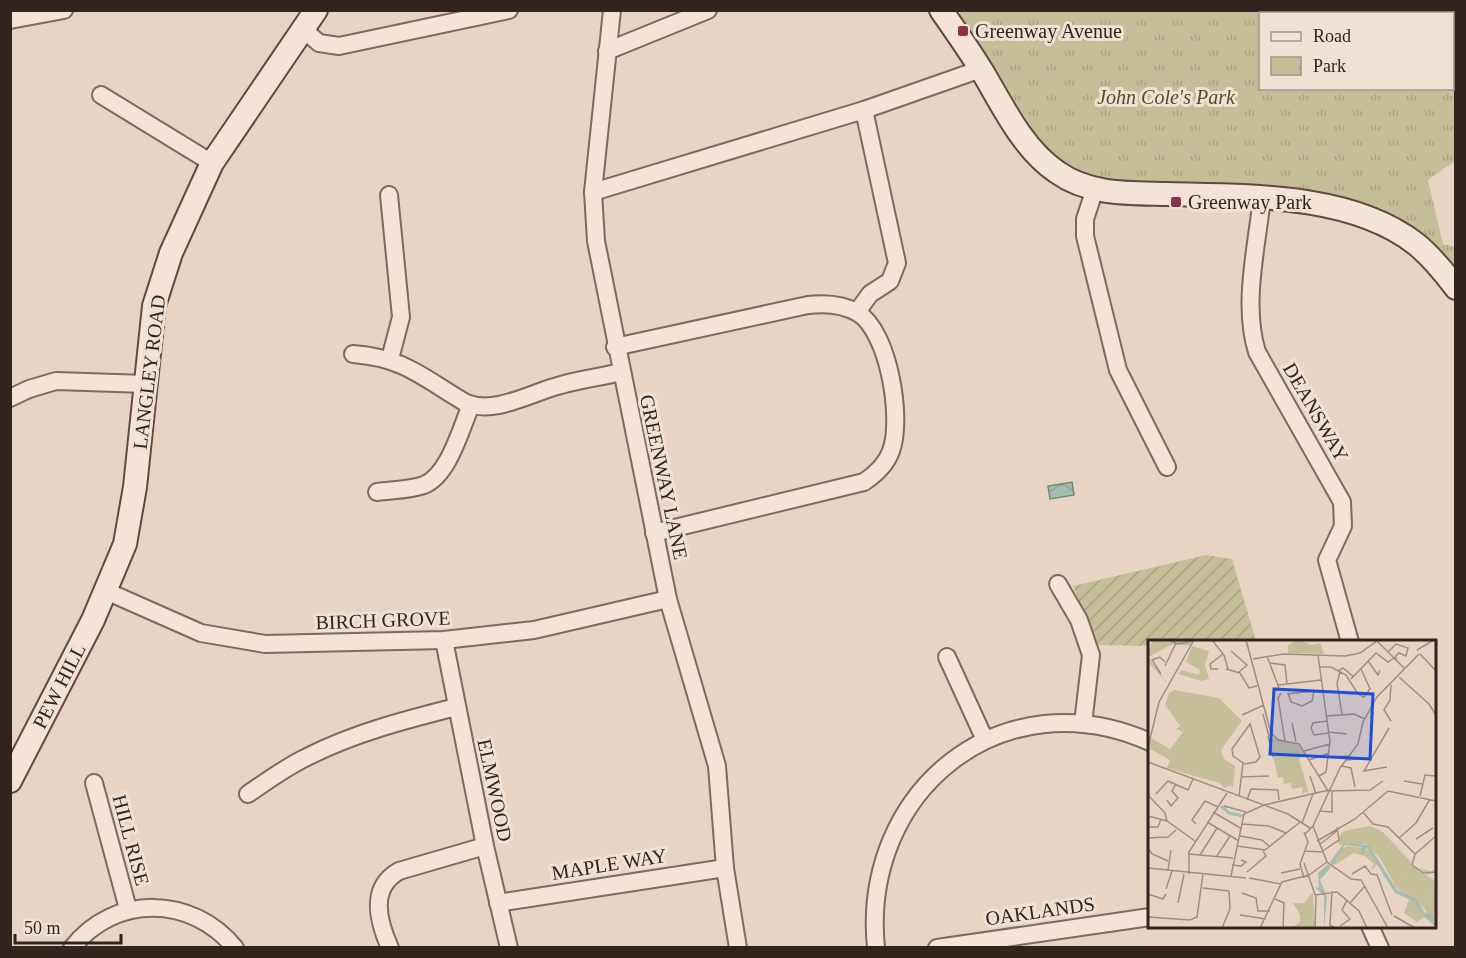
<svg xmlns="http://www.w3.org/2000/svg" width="1466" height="958" viewBox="0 0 1466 958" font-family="'Times New Roman',serif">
<defs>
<pattern id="park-tufts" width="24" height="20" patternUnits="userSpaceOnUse" patternTransform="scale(1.5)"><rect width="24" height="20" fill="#c5bf99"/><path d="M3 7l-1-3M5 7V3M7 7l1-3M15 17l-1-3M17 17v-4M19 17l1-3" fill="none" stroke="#aaa483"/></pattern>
<pattern id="garden-furrows" width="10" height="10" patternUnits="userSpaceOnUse" patternTransform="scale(1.5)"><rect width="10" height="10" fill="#c5bf99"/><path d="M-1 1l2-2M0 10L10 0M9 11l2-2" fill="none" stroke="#aaa483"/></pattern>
<pattern id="water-waves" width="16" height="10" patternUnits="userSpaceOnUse" patternTransform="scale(1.5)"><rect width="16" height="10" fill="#a5bcb0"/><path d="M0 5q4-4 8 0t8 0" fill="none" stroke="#8ea197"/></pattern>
</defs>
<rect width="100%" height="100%" fill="#e9d4c4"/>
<path fill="url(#park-tufts)" d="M 962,10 L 1443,11 L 1444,13 L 1260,14 L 1260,88 L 1452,88 L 1453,51 L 1456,63 L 1455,161 L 1428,180 L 1443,244 L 1455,247 L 1455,272 L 1388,218 L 1114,180 C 1101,178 1087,175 1075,168 C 1027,144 984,62 954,18 Z"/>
<polygon fill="url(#garden-furrows)" points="1206,555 1232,559 1256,641 1150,642 1149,646 1098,645 1073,586"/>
<polygon fill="url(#water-waves)" stroke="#6d897b" stroke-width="1.5" points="1072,482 1074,495 1050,499 1048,486"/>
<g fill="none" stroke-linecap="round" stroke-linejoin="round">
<g stroke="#81675c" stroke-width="20">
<g id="street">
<polyline points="612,10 593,192 596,241 668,599 717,766 725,868 738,948"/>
<polyline points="1452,15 1456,25"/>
<polyline points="10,20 64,10"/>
<polyline points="303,29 319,43 339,46 509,10"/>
<polyline points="607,51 708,10"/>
<polyline points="101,95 212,163"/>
<polyline points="1095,189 1085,219 1085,236 1118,370 1167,467"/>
<polyline points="593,192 864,110 981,69"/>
<polyline points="389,195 401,317 390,359"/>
<path d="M 1262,197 C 1257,247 1242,304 1257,352 L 1342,502 L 1343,526 L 1327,560 L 1350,642"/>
<polyline points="857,312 870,294 890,281 897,263 864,110"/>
<path d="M 615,347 L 808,305 C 825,303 843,304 858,313 C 889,332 903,419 891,451 C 886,465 876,474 864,482 L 654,533"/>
<path d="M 353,354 C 405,358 423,378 466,403 C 496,415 532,392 561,385 C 581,379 601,377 621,372"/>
<polyline points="10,398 29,389 56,381 146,384"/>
<path d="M 377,492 C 392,490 410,490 424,485 C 449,475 461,428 471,405"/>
<polyline points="1058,584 1079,620 1091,655 1083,724"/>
<polyline points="106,591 201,633 265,644 444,640 534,630 668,599"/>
<polyline points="444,640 485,846 509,948"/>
<polyline points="947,657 985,740"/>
<polyline points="94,783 128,909"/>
<path d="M 248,794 C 267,781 286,767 307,757 C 354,733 405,720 456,707"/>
<polyline points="498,903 725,868"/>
<polyline points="1370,926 1380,948"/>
<path d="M 72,948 C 114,894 192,895 235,948"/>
<path d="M 390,948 C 378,921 369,888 399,871 L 485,846"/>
<path d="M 876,948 C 860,791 1002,676 1150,742"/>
<polyline points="937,948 1150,917"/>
</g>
</g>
<g stroke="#634840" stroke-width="26">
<g id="secondary">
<path d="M 941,10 C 955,30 969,50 982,71 C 1003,106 1022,148 1057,172 C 1089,195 1129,193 1166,194 C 1245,196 1351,193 1416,244 C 1432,257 1444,272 1456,288"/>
<polyline points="10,781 93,620 125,544 135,487 154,306 171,253 212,163 316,10"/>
</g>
</g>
<use href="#street" stroke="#f5e4d6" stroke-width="16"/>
<use href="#secondary" stroke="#f5e4d6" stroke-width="22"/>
</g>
<g fill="#8a334a" stroke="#f1e1d3" stroke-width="2">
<rect x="957" y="25" width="12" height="12" rx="3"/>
<rect x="1170" y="196" width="12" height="12" rx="3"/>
</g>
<g text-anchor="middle" stroke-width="6" stroke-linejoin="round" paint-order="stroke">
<g font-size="20" fill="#33231f" stroke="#f1e1d3" text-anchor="start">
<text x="975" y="38">Greenway Avenue</text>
<text x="1188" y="209">Greenway Park</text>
</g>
<g font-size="20" font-style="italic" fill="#4d4d28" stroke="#f1e1d3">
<text x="1166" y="104">John Cole's Park</text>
</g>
<g font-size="20" fill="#33231f" stroke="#f1e1d3">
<text transform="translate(149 372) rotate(-83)" y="7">LANGLEY ROAD</text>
<text transform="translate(1316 412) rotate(60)" y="7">DEANSWAY</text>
<text transform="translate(664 477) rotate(78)" y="7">GREENWAY LANE</text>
<text transform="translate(383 620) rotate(-2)" y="7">BIRCH GROVE</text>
<text transform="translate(59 686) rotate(-63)" y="7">PEW HILL</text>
<text transform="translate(495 790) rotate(78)" y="7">ELMWOOD</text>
<text transform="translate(131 840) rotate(75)" y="7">HILL RISE</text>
<text transform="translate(609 864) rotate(-9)" y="7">MAPLE WAY</text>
<text transform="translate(1040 911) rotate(-8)" y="7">OAKLANDS</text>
</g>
</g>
<g transform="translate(1148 640)">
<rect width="288" height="288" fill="#e9d4c4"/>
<path d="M 150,0 L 164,5 L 172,3 L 176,14 L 140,13 L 140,5 ZM 265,226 L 288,242 L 276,268 L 268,257 L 249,247 L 256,231 Z" fill="#c5bf99"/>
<path d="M 44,6 L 61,11 L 57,25 L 61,39 L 53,41 L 30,34 L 34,30 L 51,35 L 52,30 L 38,22 ZM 261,259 L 267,261 L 276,277 L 269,282 L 256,273 Z" fill="#c5bf99"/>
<path d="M 5,0 L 45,0 L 42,6 L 25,4 L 0,17 L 20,44 L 0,22 L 0,11 ZM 26,50 L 71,58 L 94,81 L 73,110 L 76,119 L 87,126 L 85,147 L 19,128 L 22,120 L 0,108 L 3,98 L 22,109 L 36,91 L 17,65 L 21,53 ZM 125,98 L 148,103 L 157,114 L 151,119 L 161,154 L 158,151 L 154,155 L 155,147 L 144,149 L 143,143 L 136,144 L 135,137 L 130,138 L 122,104 ZM 222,186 L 234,191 L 264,223 L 262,229 L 256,231 L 249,247 L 268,257 L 276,268 L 288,242 L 271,227 L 283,232 L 288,227 L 288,230 L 280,235 L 288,241 L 288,283 L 271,263 L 249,249 L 232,218 L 218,204 L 192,205 L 189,202 L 193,193 L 200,190 ZM 199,206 L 217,208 L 230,221 L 227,227 L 222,230 L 226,224 L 217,216 L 206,213 L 185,226 L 191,211 ZM 165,252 L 167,288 L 144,288 L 152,282 L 152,275 L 145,263 L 156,263 Z" fill="#c5bf99"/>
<path d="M 59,65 L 74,80 L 68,96 L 63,100 L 53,92 L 59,82 L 52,71 ZM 55,68 L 63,69 L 72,79 L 71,85 L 61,82 L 54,74 ZM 32,86 L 36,91 L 47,90 L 52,102 L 46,108 L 59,114 L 57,119 L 61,112 L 87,126 L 81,146 L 76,148 L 70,140 L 71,133 L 78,127 L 74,124 L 69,132 L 41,116 L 45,108 L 31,110 L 30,103 L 35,92 L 28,89 Z" fill="#c5bf99" fill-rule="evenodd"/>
<path d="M 196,203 L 221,205 L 249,250 L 270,260 L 276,272 L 285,275 L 288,287 L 273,274 L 267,262 L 247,253 L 218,207 L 215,214 L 213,215 L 214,207 L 197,205 L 185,225 L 182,222 ZM 180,224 L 183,227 L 172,240 L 179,257 L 176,288 L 176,256 L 167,247 L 171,248 L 170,233 Z" fill="#a5bcb0"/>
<path fill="none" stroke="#a5bcb0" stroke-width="3" d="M 73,166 L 81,173 L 95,176"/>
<path fill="none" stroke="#a08d82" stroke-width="1.5" d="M 21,0 L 30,4 L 45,1M 64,0 L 76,15 L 80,29M 98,0 L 123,93 L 130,100 L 151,104 L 180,151M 269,10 L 286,0M 83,11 L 99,25 L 91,32M 240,12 L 248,4 L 260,8 L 258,16 L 251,13 L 247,17 L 249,19M 272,14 L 288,31M 170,15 L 182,102 L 178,132 L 171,136M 119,16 L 131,48M 105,19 L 135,14 L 197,16 L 212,13 L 229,1 L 257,29M 220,21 L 230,35 L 232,30M 122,23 L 137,25 L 139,44M 17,26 L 28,3M 172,27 L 183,27 L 198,35 L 210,54 L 216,57 L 222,49 L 213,29M 70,29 L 63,29 L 62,24 L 75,14M 78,29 L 92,33 L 101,48 L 109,46M 190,31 L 195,28 L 206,37M 192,32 L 189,43 L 194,74M 13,34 L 4,20 L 12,17 L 17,22M 251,37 L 281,64 L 288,75M 203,39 L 228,13 L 240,22 L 246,18M 130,45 L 173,40M 243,45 L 242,60 L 236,70 L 243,81M 133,53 L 130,58 L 137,101M 140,53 L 143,62 L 154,66 L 164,61 L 166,51M 139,54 L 166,51M 115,74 L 121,96M 94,75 L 116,65M 179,76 L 206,74 L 217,79M 179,81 L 165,83 L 163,88 L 166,95 L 181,93M 144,83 L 148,102M 102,84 L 112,117 L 108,122 L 97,124 L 85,116 L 84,109 ZM 181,92 L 199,94M 120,96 L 125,117M 0,107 L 11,62 L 46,0M 156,111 L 182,104M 180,117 L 201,116M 161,120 L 181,113M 198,120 L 222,118M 0,122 L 140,174 L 162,188M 194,126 L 203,128 L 207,147M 239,127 L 216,131 L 241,88M 162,136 L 168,154M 93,137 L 121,136M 256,141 L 274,144M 180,151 L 222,150 L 235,141M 8,154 L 20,141 L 40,150 L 45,139M 0,155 L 17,173 L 19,181M 91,156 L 95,123M 272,156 L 277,135 L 288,136M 19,160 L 23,166 L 30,158 L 24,151 L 28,144M 99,160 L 103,149 L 130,150 L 131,160M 116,165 L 181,150M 76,166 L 98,172M 172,171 L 184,172 L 184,152M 65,172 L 94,189M 215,172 L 225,184 L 240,187 L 267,214 L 288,196M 0,176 L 19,181 L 47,201M 59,182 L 91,201M 154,183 L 165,154M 48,184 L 44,180 L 57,161 L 70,167M 94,184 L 121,186 L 138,193M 165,186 L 179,222 L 203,239 L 213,240 L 240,288M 0,187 L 10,187 L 13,179M 157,194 L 165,186 L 192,128 L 210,104 L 215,82 L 229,57 L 271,14M 92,196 L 114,200 L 122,207M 0,198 L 20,197 L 28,190M 251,198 L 268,183 L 282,159M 268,199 L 285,188M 169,201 L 207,179 L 240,151 L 288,161M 171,205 L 190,190M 89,206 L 117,210 L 152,182M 0,208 L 4,214 L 20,221M 157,211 L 173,212 L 191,200 L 189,187M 40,214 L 85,218M 267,214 L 264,225 L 276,233 L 288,232M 52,215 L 69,188M 69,216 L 82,196M 156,223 L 168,257 L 167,288M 84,225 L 93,226 L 98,222 L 93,220M 0,228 L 98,238M 20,230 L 23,210M 99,232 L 118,216 L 115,211M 133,233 L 152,229M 41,234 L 41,212 L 79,153M 204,234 L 217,226 L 223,234M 223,234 L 229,235 L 244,275M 161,235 L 179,222M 83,236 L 96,174 L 116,165M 101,238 L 133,244M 156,238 L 152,224 L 160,202 L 156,192M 55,248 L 81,251M 18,249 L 24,231M 184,251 L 182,285 L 187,288M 94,253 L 108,258 L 110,271 L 122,271M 0,254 L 15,259 L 18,254M 167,255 L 189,252 L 211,271 L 219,288M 127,259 L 136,263 L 135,288M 30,263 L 36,234M 202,263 L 217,246M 92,275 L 118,279M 246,276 L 267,288M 0,277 L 42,280 L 49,277 L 55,234M 192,286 L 202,279 L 194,270 L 199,260M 74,288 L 82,269 L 81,251M 112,288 L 134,242 L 161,235"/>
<path fill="#1d4ed8" fill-opacity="0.15" stroke="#1d4ed8" stroke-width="3" d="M 126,49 L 225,54 L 222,119 L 122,114 Z"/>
<rect width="288" height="288" fill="none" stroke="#33231f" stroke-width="3"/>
</g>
<rect width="1466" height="958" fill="none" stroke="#33231f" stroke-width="24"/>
<rect x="1259" y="12" width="195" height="78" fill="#f1e1d3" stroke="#a5958b" stroke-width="1.5"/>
<rect x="1271" y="32" width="30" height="9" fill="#f5e4d6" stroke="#a5958b" stroke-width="1.5"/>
<text x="1313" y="42" font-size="18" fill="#33231f">Road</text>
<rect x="1271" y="57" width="30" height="18" fill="url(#park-tufts)" stroke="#a5958b" stroke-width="1.5"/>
<text x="1313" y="72" font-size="18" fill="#33231f">Park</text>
<path d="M15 934v9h106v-9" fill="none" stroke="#33231f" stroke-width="3"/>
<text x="24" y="934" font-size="18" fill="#33231f" stroke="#f1e1d3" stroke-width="4.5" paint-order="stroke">50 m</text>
</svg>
